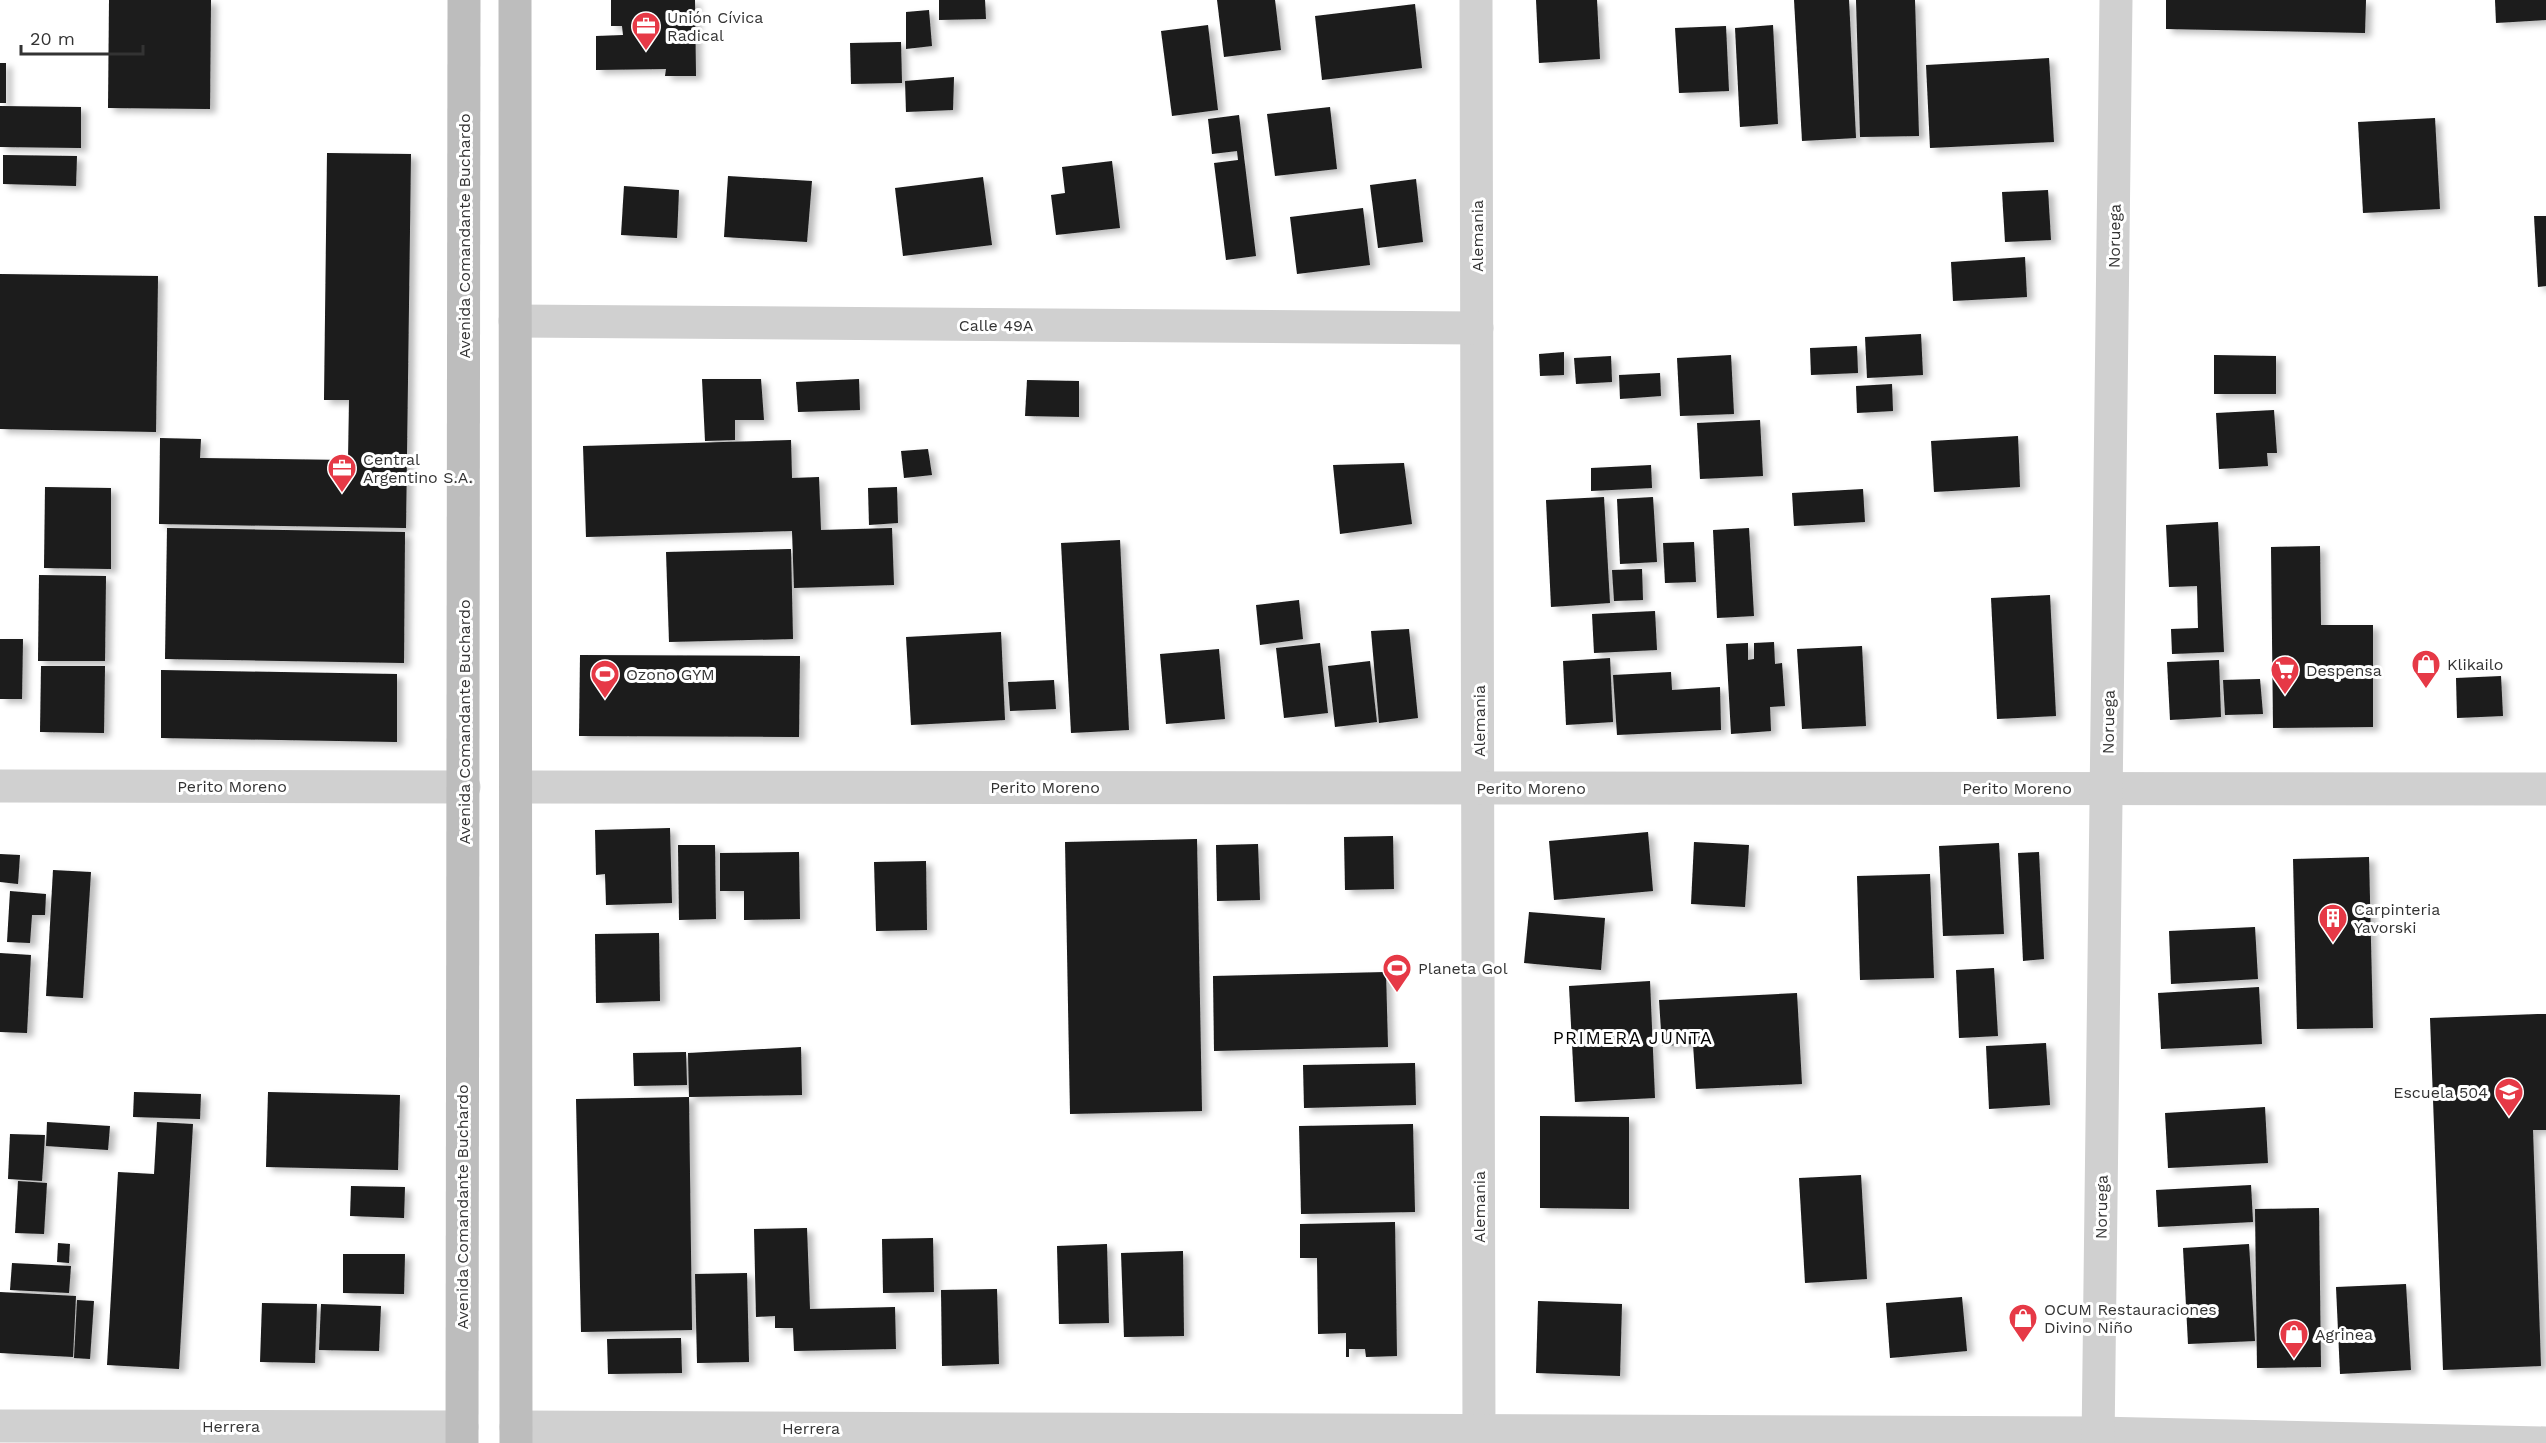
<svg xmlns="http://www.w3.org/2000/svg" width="2546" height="1443" viewBox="0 0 2546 1443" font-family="'Work Sans',sans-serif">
<defs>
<filter id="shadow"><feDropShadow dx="6" dy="4" stdDeviation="3" flood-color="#0004"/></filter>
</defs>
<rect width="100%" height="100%" fill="#fff"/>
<g fill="#1a1a1a" filter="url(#shadow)">
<polygon points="109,0 211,0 210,109 108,108"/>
<polygon points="611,0 695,0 696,76 665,76 666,69 596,70 596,36 623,35 622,26 611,26"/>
<polygon points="939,0 985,0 986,19 939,20"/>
<polygon points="1217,0 1275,0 1281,50 1224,57"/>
<polygon points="1536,0 1597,0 1600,59 1539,63"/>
<polygon points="1794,0 1849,0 1856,138 1802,141"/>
<polygon points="1856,0 1915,0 1919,136 1860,137"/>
<polygon points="2166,0 2366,0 2365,33 2166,29"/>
<polygon points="2495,0 2546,0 2546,20 2496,23"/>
<polygon points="1415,4 1422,68 1322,80 1315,16"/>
<polygon points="929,10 932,46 906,49 906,12"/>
<polygon points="1208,25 1218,110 1172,116 1161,31"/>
<polygon points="1773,25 1778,124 1740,127 1735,28"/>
<polygon points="1726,26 1729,91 1679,93 1675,28"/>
<polygon points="901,42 902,83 851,84 850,43"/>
<polygon points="2049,58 2054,142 1930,148 1926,65"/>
<rect x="0" y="63" width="6" height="40"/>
<polygon points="954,77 953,110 906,112 905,81"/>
<polygon points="0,106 81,107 81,148 0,147"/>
<polygon points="1330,107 1337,169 1275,176 1267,114"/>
<polygon points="1239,115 1256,256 1226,260 1214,163 1238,160 1237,151 1212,154 1208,119"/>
<polygon points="2435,118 2440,209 2363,213 2358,122"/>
<polygon points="327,153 411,154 406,528 159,524 160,438 201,439 200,458 348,460 349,400 324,400"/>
<polygon points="3,155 77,156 76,186 3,184"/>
<polygon points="1112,161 1120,228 1056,235 1051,195 1065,193 1062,167"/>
<polygon points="728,176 812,181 807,242 724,237"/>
<polygon points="983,177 992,245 903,256 895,188"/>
<polygon points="1416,179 1423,242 1378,248 1370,185"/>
<polygon points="624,186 679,190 677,238 621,235"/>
<polygon points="2048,190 2051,240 2005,242 2002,192"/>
<polygon points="1363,208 1370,265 1297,274 1290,217"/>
<polygon points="2534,216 2546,216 2546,286 2538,287"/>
<polygon points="2025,257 2027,297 1953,301 1951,262"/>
<polygon points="0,274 158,276 156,432 0,429"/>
<polygon points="1921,334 1923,375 1867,378 1865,337"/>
<polygon points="1857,346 1858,373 1811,375 1810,348"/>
<polygon points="1564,352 1564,375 1540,376 1539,354"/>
<polygon points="1731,355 1734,414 1680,416 1677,358"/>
<polygon points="2214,355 2276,356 2276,394 2214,394"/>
<polygon points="1611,356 1612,382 1576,384 1574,358"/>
<polygon points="1660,373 1661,396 1620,399 1619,375"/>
<polygon points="702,379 761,379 764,420 735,420 735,440 705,441"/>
<polygon points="859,379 860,410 798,412 796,382"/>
<polygon points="1027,380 1079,381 1079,417 1025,416"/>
<polygon points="1892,384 1893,411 1857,413 1856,386"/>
<polygon points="2274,410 2277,453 2267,453 2268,466 2219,469 2216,413"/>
<polygon points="1760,420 1763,476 1700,479 1697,423"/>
<polygon points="2018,436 2020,487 1934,492 1931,441"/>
<polygon points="791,440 792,478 819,477 821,530 892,528 894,585 794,588 792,531 586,537 583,446"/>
<polygon points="928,449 932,475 904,478 901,451"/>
<polygon points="1404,463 1412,524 1340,534 1333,465"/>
<polygon points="1651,465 1652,488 1591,491 1591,468"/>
<polygon points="45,487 111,488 111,569 44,568"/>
<polygon points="897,487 898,523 869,525 868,488"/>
<polygon points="1863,489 1865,522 1794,526 1792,493"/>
<polygon points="1604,497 1610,603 1551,607 1546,500"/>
<polygon points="1653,497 1657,562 1620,564 1617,499"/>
<polygon points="2218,522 2224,652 2172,654 2171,629 2198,628 2197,586 2169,587 2166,525"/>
<polygon points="167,528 405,532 404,663 165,659"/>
<polygon points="1749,528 1754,616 1717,618 1713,530"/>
<polygon points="1120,540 1129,730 1071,733 1061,543"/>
<polygon points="1694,542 1696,582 1665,583 1663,543"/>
<polygon points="2320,546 2321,625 2373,625 2373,727 2273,728 2271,547"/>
<polygon points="791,549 793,639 669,642 666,552"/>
<polygon points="1642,569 1643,600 1614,601 1612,570"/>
<polygon points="39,575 106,576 105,661 38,661"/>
<polygon points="2050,595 2056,716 1997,719 1991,598"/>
<polygon points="1299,600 1303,639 1260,645 1256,605"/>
<polygon points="1655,611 1657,650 1594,653 1592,614"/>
<polygon points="1409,629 1418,718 1379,723 1371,631"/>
<polygon points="1001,632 1005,720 911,725 906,637"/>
<polygon points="0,639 23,639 22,699 0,699"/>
<polygon points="1774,642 1775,664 1782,663 1785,706 1770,707 1771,731 1731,734 1726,644 1748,643 1748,660 1754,659 1754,643"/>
<polygon points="1320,643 1328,713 1284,718 1276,648"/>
<polygon points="1862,646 1866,726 1802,729 1797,649"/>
<polygon points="1219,649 1225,719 1166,724 1160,654"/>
<polygon points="580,655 800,656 799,737 579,736"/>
<polygon points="1610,658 1613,722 1566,725 1563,661"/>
<polygon points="2219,660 2221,717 2170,720 2167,662"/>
<polygon points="1370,661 1377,722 1335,727 1328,666"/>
<polygon points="41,666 105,666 104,733 40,732"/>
<polygon points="161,670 397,674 397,742 161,738"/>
<polygon points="1671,672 1672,690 1720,687 1721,730 1617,735 1613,675"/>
<polygon points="2501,676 2503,716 2457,718 2456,678"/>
<polygon points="2260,679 2263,714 2225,715 2223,680"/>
<polygon points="1054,680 1056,709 1010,711 1008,682"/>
<polygon points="670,828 672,903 606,905 605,874 596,875 595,830"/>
<polygon points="1648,832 1653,891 1554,900 1549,841"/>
<polygon points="1393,836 1394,889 1345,890 1344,837"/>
<polygon points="1197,839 1202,1111 1070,1114 1065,842"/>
<polygon points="1694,842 1749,845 1745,907 1691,904"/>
<polygon points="1999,843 2004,934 1943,936 1939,846"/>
<polygon points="1258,844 1260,900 1217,901 1216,845"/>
<polygon points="678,845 715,845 716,919 679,920"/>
<polygon points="799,852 800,919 744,920 744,891 720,891 720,853"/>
<polygon points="2039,852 2044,959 2023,961 2018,853"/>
<polygon points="0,854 20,855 18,884 0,882"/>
<polygon points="2369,857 2373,1028 2297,1029 2293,859"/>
<polygon points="926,861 927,930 876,931 874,862"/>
<polygon points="53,870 91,872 83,998 46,996"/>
<polygon points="1930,874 1934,978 1860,980 1857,876"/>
<polygon points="10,891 46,894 45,915 32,915 30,943 7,942"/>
<polygon points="1529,912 1605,918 1601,970 1524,963"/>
<polygon points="2255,927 2258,979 2171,984 2169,931"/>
<polygon points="659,933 660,1001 596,1003 595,934"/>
<polygon points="0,953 31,955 27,1033 0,1032"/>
<polygon points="1994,968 1998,1036 1959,1038 1956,970"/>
<polygon points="1386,972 1388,1047 1214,1051 1213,976"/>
<polygon points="1650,981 1655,1098 1575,1102 1569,986"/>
<polygon points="2259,987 2262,1044 2161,1049 2158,993"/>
<polygon points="1797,993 1802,1084 1696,1089 1693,1044 1662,1046 1659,1000"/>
<polygon points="2538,1014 2546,1014 2546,1130 2533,1130 2541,1366 2443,1370 2430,1018"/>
<polygon points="2046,1043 2050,1105 1989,1109 1986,1046"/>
<polygon points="801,1047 802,1095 689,1097 692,1330 581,1332 576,1099 689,1097 688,1053"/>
<polygon points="686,1052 687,1085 634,1086 633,1053"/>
<polygon points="1415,1063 1416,1105 1304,1108 1303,1065"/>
<polygon points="134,1092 201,1094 200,1119 133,1117"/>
<polygon points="268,1092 400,1095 398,1170 266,1167"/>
<polygon points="2265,1107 2268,1163 2168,1168 2165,1113"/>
<polygon points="1540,1116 1629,1117 1629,1209 1540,1208"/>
<polygon points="47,1122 110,1126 108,1150 46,1146"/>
<polygon points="157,1122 193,1124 179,1369 107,1365 118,1172 154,1174"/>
<polygon points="1413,1124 1415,1212 1301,1214 1299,1126"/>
<polygon points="10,1134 45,1135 42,1181 8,1179"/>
<polygon points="1861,1175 1867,1279 1805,1283 1799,1178"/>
<polygon points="18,1181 47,1183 44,1234 15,1233"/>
<polygon points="2251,1185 2253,1222 2158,1227 2156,1190"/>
<polygon points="351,1186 405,1187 404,1218 350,1216"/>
<polygon points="2319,1208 2321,1367 2257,1368 2255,1209"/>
<polygon points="1395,1222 1397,1356 1366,1357 1365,1349 1349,1349 1349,1357 1346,1357 1346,1333 1318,1334 1317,1258 1300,1258 1300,1224"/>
<polygon points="807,1228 810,1309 895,1307 896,1349 794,1351 793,1328 775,1328 775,1316 756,1317 754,1229"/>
<polygon points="933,1238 934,1292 883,1293 882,1239"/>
<polygon points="58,1243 70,1244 69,1263 57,1262"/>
<polygon points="1107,1244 1109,1323 1059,1324 1057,1246"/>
<polygon points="2249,1244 2255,1341 2188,1344 2183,1248"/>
<polygon points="1183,1251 1184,1336 1124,1337 1121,1253"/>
<polygon points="343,1254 405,1254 404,1294 343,1293"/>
<polygon points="12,1263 71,1266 69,1293 10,1290"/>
<polygon points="747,1273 749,1362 697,1363 695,1274"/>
<polygon points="2406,1284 2411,1370 2340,1374 2336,1287"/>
<polygon points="997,1289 999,1364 942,1366 941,1290"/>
<polygon points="0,1292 76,1296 73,1357 0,1353"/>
<polygon points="1962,1297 1967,1351 1890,1358 1886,1303"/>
<polygon points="77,1300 94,1301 90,1359 74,1358"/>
<polygon points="1538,1301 1622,1304 1620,1376 1536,1373"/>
<polygon points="262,1303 317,1304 315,1363 260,1362"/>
<polygon points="321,1304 381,1306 379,1351 319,1350"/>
<polygon points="681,1338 682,1373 608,1374 607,1339"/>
</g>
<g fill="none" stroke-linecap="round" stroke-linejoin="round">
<g stroke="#d0d0d0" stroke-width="33">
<polyline points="1476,0 1479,1443"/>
<polyline points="515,321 1477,328"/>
<polyline points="0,786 464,787"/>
<polyline points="516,787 2546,789"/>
<polyline points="0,1426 462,1427"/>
<polyline points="516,1427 2098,1433 2546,1443"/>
<polyline points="2098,1443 2116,0"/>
</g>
<g stroke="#bdbdbd" stroke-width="33">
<polyline points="515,0 516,1443"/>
<polyline points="462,1443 464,0"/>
</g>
</g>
<defs>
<g id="office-pin" transform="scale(1.5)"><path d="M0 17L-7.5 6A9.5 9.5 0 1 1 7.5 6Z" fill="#e63946" stroke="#fff"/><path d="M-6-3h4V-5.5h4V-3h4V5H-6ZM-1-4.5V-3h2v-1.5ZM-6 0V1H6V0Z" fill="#fff"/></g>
<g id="shop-pin" transform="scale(1.5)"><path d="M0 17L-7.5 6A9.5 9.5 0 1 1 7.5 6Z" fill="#e63946" stroke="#fff"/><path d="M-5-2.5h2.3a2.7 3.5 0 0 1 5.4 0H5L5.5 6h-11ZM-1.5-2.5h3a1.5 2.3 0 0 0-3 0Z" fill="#fff"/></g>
<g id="supermarket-pin" transform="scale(1.5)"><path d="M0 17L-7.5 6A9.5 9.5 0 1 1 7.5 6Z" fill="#e63946" stroke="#fff"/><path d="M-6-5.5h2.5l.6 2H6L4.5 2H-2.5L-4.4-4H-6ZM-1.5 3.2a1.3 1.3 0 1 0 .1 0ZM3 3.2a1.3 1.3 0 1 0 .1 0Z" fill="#fff"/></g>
<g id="stadium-pin" transform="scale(1.5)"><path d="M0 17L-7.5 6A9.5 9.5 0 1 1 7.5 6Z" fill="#e63946" stroke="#fff"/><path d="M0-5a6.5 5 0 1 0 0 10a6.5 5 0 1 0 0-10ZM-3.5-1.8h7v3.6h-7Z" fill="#fff"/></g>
<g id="building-pin" transform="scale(1.5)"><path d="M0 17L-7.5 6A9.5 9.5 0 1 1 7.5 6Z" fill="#e63946" stroke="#fff"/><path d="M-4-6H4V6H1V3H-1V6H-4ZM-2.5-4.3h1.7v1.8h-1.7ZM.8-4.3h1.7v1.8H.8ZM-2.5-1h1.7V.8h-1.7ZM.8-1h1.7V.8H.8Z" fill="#fff"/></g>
<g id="school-pin" transform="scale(1.5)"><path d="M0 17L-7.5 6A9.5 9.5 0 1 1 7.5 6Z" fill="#e63946" stroke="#fff"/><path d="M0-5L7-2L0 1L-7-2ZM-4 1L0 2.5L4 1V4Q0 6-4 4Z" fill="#fff"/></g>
</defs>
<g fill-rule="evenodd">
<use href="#office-pin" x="646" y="26"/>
<use href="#office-pin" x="342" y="468"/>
<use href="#shop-pin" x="2426" y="664"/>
<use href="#supermarket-pin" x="2285" y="670"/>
<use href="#stadium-pin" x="605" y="674"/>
<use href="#building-pin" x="2333" y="918"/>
<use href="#stadium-pin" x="1397" y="968"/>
<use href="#school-pin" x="2509" y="1092"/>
<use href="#shop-pin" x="2023" y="1318"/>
<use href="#shop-pin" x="2294" y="1334"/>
</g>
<g text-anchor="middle" stroke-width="6" stroke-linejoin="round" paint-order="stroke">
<g font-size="16" fill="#333" stroke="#fff" text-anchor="start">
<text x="667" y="23">Unión Cívica<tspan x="667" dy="18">Radical</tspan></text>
<text x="363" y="465">Central<tspan x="363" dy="18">Argentino S.A.</tspan></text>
<text x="2447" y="670">Klikailo</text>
<text x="2306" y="676">Despensa</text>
<text x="626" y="680">Ozono GYM</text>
<text x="2354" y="915">Carpinteria<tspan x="2354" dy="18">Yavorski</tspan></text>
<text x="1418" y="974">Planeta Gol</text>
<text x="2488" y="1098" text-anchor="end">Escuela 504</text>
<text x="2044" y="1315">OCUM Restauraciones<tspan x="2044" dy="18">Divino Niño</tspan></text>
<text x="2315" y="1340">Agrinea</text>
</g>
<g font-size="16" fill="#333" stroke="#fff">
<text transform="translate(464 236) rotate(-90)" y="6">Avenida Comandante Buchardo</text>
<text transform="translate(1477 236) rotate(-90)" y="6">Alemania</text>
<text transform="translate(2114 236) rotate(-89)" y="6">Noruega</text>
<text x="996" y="331">Calle 49A</text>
<text transform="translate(1479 721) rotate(-90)" y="6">Alemania</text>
<text transform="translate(464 722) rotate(-90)" y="6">Avenida Comandante Buchardo</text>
<text transform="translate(2108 722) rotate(-89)" y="6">Noruega</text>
<text x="232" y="792">Perito Moreno</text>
<text x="1045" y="793">Perito Moreno</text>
<text x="1531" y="794">Perito Moreno</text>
<text x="2017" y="794">Perito Moreno</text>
<text transform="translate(462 1207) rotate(-90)" y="6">Avenida Comandante Buchardo</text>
<text transform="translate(1479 1207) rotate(-90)" y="6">Alemania</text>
<text transform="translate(2101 1207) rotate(-89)" y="6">Noruega</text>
<text x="231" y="1432">Herrera</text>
<text x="811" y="1434">Herrera</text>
</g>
<g font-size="18" letter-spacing="1.5" fill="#000" stroke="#fff">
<text x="1633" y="1044">PRIMERA JUNTA</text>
</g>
</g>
<path d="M21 45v9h122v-9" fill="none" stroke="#333333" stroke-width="3"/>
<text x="30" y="45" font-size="18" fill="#333333" stroke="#ffffff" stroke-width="4.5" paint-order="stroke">20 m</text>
</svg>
